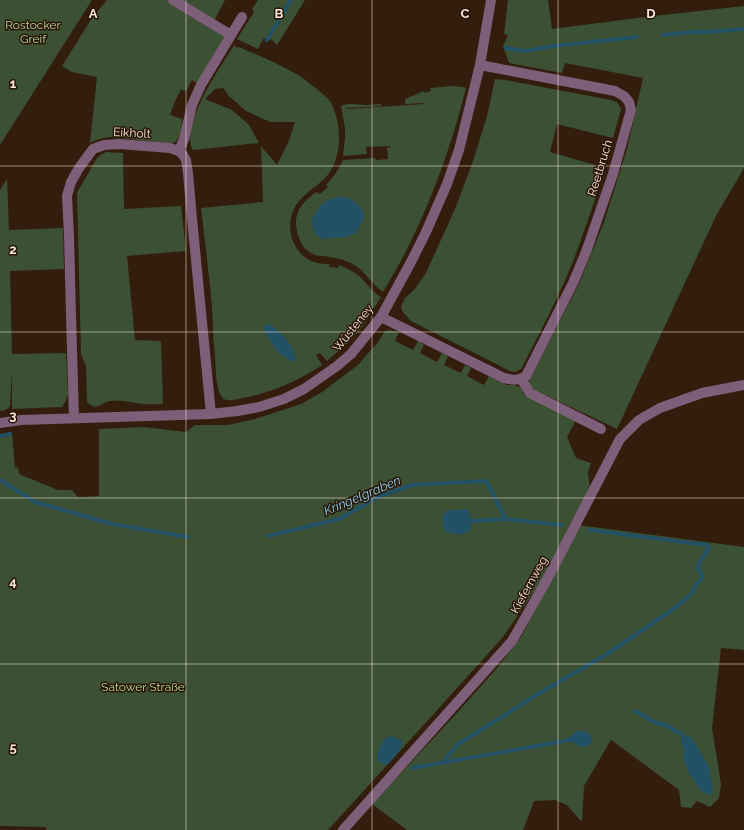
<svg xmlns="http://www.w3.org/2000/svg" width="744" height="830" viewBox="0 0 744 830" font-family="Raleway,sans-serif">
<rect width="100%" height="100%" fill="#331d0c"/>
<g fill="#3c5033">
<polygon points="0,0 92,0 0,145"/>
<path d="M 107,0 L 168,0 L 224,35 L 224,38 L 198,84 L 192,80 L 186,91 L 182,90 L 182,88 L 175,101 L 170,115 L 182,119 C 181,129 182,136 174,143 L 168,143 L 109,137 L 99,139 L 90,143 L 97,77 L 72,72 L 62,66 L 92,18 Z"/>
<polygon points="180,0 225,0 214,21"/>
<polygon points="258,0 305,0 277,45 272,40 266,38 263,39 258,49 237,39 254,12 252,9"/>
<polygon points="508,0 548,0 552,29 645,17 744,6 744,168 716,216 617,429 535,390 529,385 529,380 578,286 604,222 627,149 643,78 565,63 562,73 509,63 503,46 508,35 504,34"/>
<path d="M 234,45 L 237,48 L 238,47 L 241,48 C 260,56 280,64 298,75 C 305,79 311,85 318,90 C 321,93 326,96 329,100 C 336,109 339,127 339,137 C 339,148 337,160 331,170 C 322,186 303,191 294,209 C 286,225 291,248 306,258 C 313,263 321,264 329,264 L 329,267 L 338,268 L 339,265 C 346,268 353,271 359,276 C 367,283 372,292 381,297 C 375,306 370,315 364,324 C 354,338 340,350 327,361 L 320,353 L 316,355 L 322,365 C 298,381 271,393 242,398 C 237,399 229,402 224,399 C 215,393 216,366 215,356 C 213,340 213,323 212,307 C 209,274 205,241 201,208 L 263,202 L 261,146 L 277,165 L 288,143 L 295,122 L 270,122 L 246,111 L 229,96 L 223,88 L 215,89 L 205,99 L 232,110 L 249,125 L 259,143 L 193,150 C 192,148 191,147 191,145 C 190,143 190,138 190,136 C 195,102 217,73 234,45 Z"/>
<path d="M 495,79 L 506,80 L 611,100 L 617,102 L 621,109 L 613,138 L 557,124 L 550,152 L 605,168 C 595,200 584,233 572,264 C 557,300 539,335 521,369 L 515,372 L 510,371 L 411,321 L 402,311 L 401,306 L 405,298 L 415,289 L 426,273 L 455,209 L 473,161 L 487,116 Z"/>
<path d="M 452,86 L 463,87 L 466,88 C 453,140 435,192 411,241 C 403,258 393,275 383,292 C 371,284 365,270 351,263 C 343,259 334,258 325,256 C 321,256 316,256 313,254 C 306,251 301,245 299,238 C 291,217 299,203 317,192 L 320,194 L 328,187 L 326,185 L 336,173 L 343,160 L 375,158 L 376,160 L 388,159 L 387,148 L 391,147 L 391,146 L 366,147 L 367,154 L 343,156 L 345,137 L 345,128 L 341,106 C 348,102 359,105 368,105 C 372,105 377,104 381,104 L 381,106 L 346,108 L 347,109 L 424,104 L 424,103 L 405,104 L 405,99 L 424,91 L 425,93 L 431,91 L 430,88 Z"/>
<path d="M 106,152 L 123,153 L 124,209 L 181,206 L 186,251 L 127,256 L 135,340 L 161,341 L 163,404 C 157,404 151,405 144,404 C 133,403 121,399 110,401 C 100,403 97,412 87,402 L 86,366 L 82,357 L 81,353 L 77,194 L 78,191 L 97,158 L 99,156 Z"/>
<polygon points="7,179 9,230 63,228 64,269 10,271 12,354 66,353 68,395 66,400 62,407 12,409 12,372 10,406 6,410 0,411 0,190"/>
<polygon points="390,330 399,332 395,341 413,350 418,341 424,345 420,353 437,362 442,353 448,356 444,365 461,373 465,365 471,368 467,376 484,385 489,376 507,385 514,385 520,387 524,394 576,420 567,437 576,458 591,463 588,473 590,488 546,573 523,608 503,637 420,729 328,830 46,830 46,827 0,826 0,436 12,433 15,468 18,467 19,474 58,490 72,490 78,497 99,496 99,429 143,427 186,432 195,425 228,425 255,419 301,404 322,392 358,365 378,342 385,331"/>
<polygon points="578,525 744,547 744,650 721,648 712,728 721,784 719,798 710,807 697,801 691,808 681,807 679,790 611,740 584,786 582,821 580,820 567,805 555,800 534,801 523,830 407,830 372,804 457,713 497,668 521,637"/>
</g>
<g fill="#225065">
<path d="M 340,197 L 349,198 L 358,204 L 363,211 L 364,218 L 360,226 L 355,234 L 346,237 L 323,239 L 315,234 C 314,230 312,225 312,221 C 312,217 315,215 316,212 C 323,201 328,199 340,197 Z"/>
<path d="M 267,323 C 282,331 290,342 296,358 L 294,362 C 280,356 276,351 269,338 C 266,334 264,332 264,327 Z"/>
<polygon points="467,509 472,521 469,532 459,535 444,531 442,517 446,511"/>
<path d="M 577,731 C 582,731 586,731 591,735 L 592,741 L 588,746 L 581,747 L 569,741 L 568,738 Z"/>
<polygon points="682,734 692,738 709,767 713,790 712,796 702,792 689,774 683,758 684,750 681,742"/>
<path d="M 391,736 L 402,740 C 404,749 394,757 388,764 L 381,764 L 377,760 C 378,749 380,739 391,736 Z"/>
</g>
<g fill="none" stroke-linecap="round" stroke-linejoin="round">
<g stroke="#225065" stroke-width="4">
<polyline points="663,35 691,32 708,32 744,29"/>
<polyline points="267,40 291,0"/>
<polyline points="506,48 525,51 553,46 637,37"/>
<polyline points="0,436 10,434"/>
<polyline points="0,480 35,502 112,524 188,537"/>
<polyline points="472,521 506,519"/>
<polyline points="268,536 339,519 380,496 412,485 486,481 506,519 562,525"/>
<polyline points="635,711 654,722 668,726 677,732 682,734"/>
<polyline points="443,762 457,745 533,697 607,654 675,608 692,593 696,585 703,576 698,569 700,561 709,548 707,545 589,530"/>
<polyline points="412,768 531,747 569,740"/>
</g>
<g stroke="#7d5f79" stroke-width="10">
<polyline points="173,0 231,35"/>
<polyline points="179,151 184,139 192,105 201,85 242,17"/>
<path d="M 381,317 L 504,378 C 513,380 518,381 526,376 L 573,283 L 586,252 L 613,174 L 631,110 L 629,102 L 624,96 L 615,91 L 480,65"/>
<polyline points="521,379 530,393 601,429"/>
<polyline points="74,418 71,315 69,236 67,196 71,182 79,168 93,149 104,145 119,144 170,148 179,151 183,155 186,160 188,173 192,219 211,414"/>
<polyline points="0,423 21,420 211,414 237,411 259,407 284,399 304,389 337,366 351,354 381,317 411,262 426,232 447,184 459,150 480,65 491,0"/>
<polyline points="343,830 512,641 550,574 620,439 639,420 660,408 702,393 744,385"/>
</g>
</g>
<path fill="none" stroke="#f7e8dd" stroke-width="1" stroke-opacity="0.55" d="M 186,0 L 186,830M 372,0 L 372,830M 558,0 L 558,830M 0,166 L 744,166M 0,332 L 744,332M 0,498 L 744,498M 0,664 L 744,664"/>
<g text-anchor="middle" stroke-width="3" stroke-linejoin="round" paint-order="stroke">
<g font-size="12" fill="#b3dca1" stroke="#291404">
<text x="33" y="29">Rostocker<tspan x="33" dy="14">Greif</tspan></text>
<text x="143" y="691">Satower Straße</text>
</g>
<g font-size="12" fill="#f7e8dd" stroke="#291404">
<text transform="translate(132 133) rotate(3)" y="4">Eikholt</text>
<text transform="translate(600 168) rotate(-73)" y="4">Reetbruch</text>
<text transform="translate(353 328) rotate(-51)" y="4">Wüsteney</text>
<text transform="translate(529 585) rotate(-61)" y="4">Kiefernweg</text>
</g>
<g font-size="13" font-style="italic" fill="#86d1f6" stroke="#291404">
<text transform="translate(362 495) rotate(-23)" y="5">Kringelgraben</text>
</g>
</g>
<g font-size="13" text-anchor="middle" font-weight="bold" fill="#f7e8dd" stroke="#291404" stroke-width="3" stroke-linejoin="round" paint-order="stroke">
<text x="93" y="18">A</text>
<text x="279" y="18">B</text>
<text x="465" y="18">C</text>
<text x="651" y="18">D</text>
<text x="13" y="88">1</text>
<text x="13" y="254">2</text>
<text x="13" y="420">3</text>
<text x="13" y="586">4</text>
<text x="13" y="752">5</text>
</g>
</svg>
